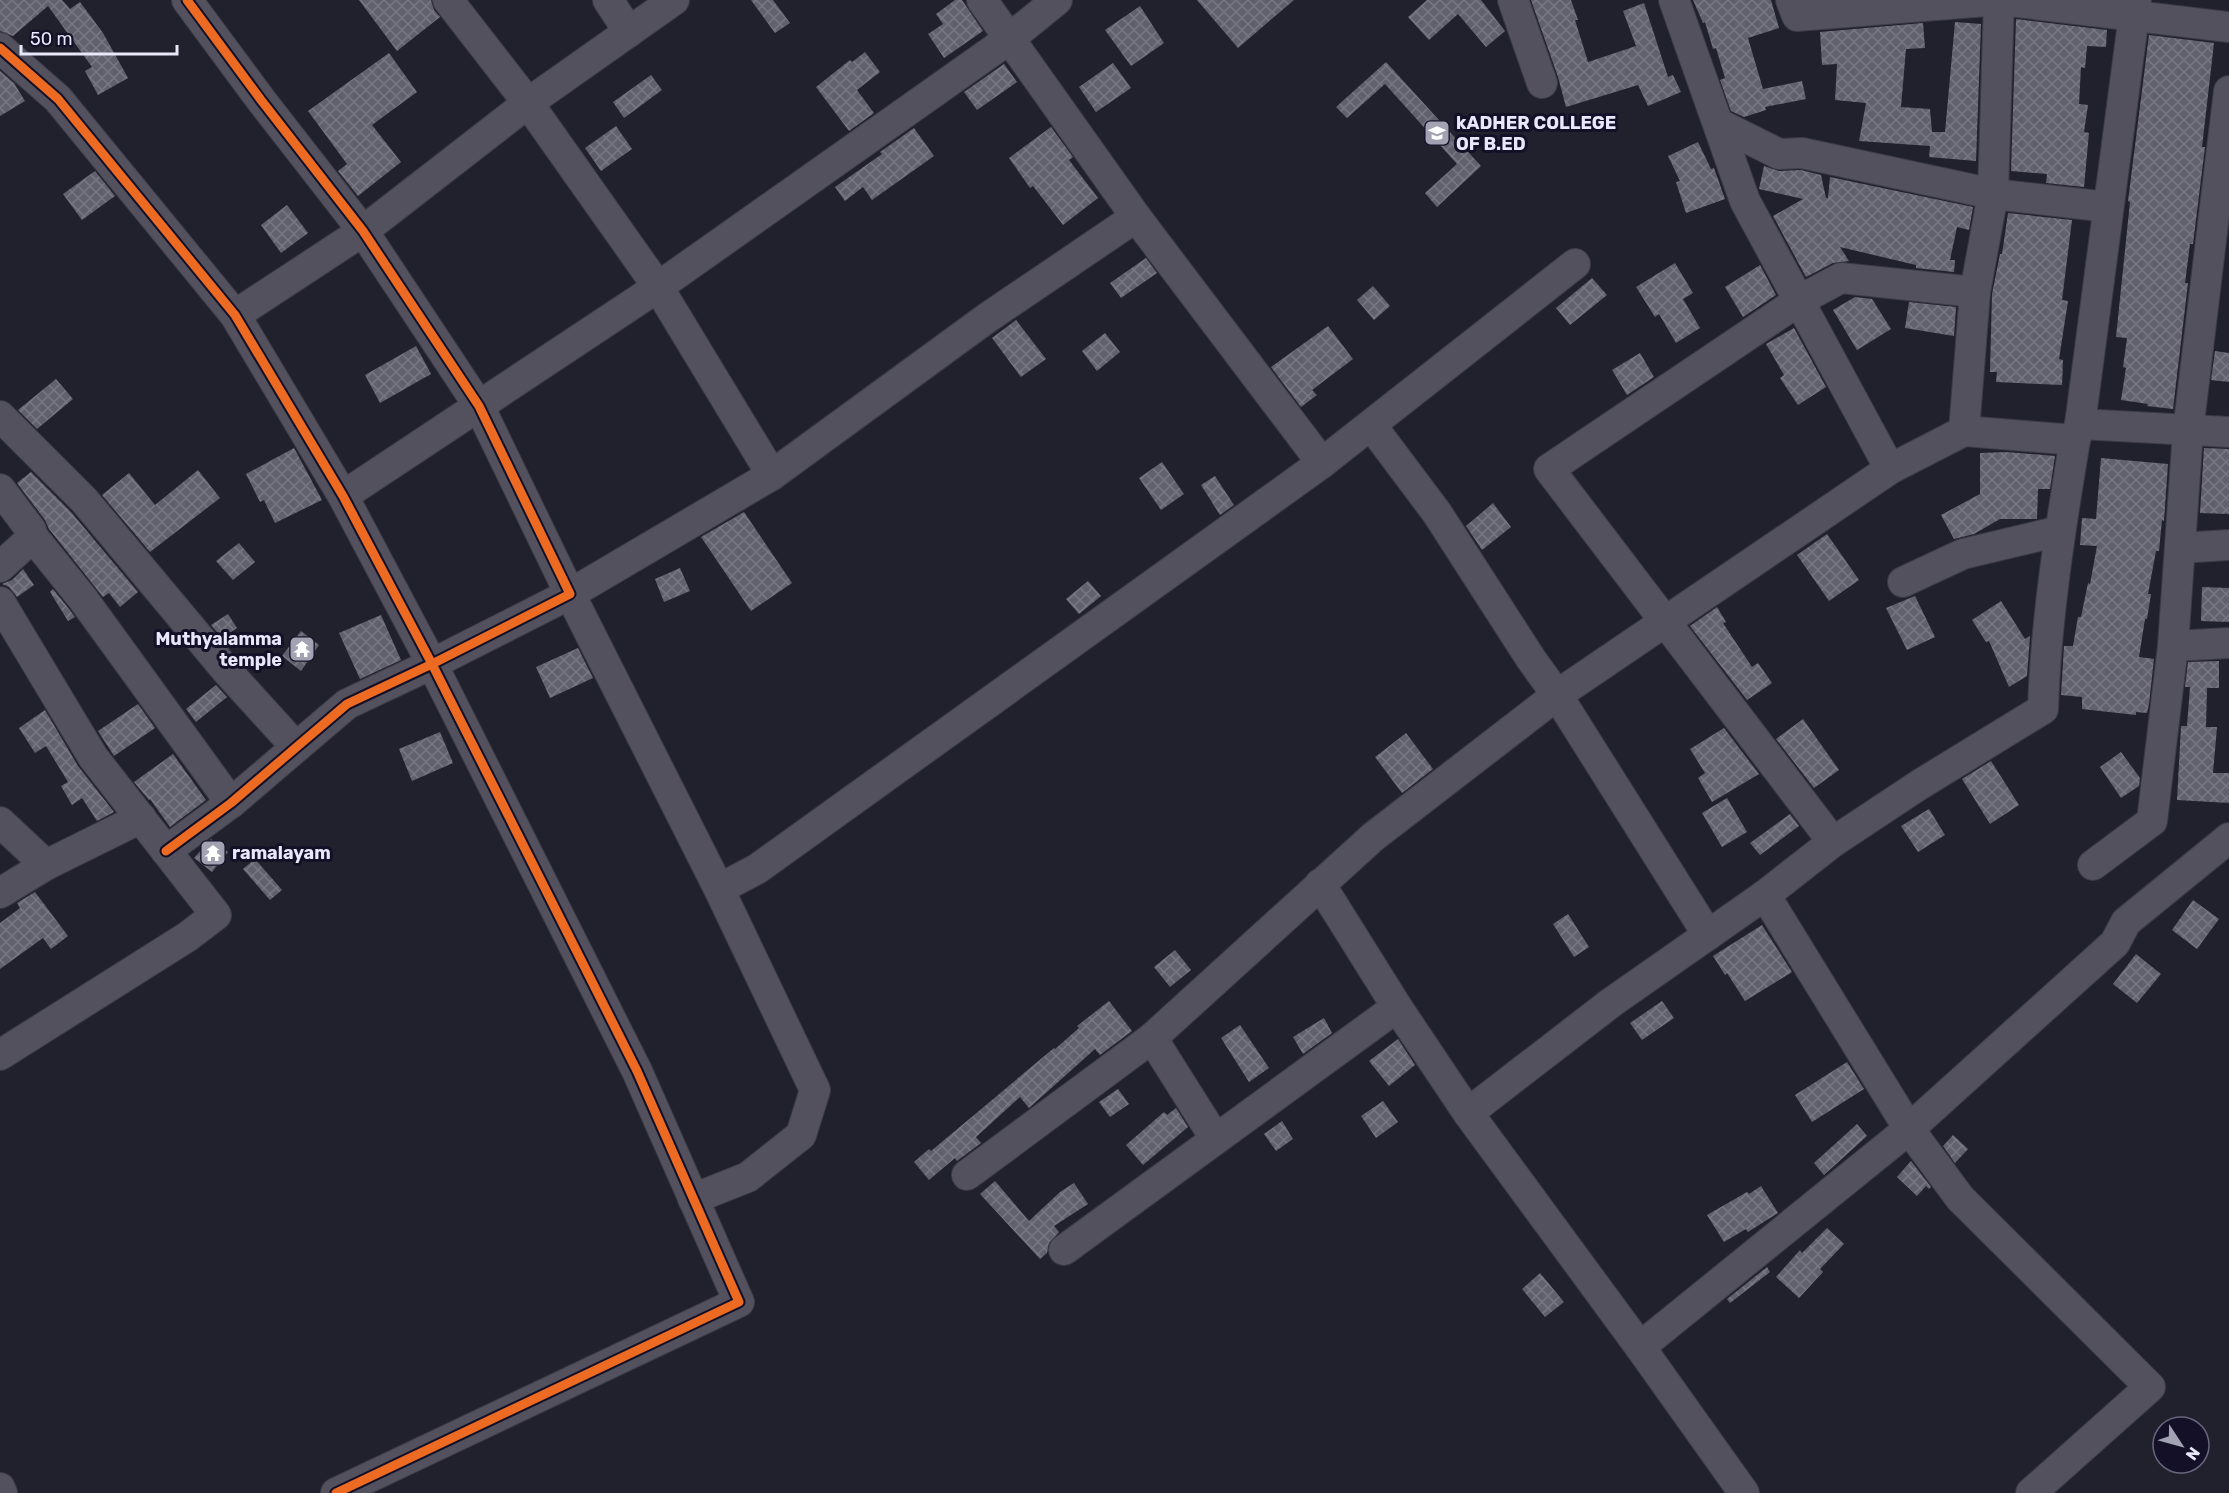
<svg xmlns="http://www.w3.org/2000/svg" width="2229" height="1493" viewBox="0 0 2229 1493" font-family="Rubik,sans-serif">
<defs>
<pattern id="building-cross-hatch" width="8" height="8" patternUnits="userSpaceOnUse" patternTransform="scale(1.5)"><rect width="8" height="8" fill="#61606d"/><path d="M0 0l8 8M0 8l8-8" fill="none" stroke="#787783"/></pattern>
</defs>
<rect width="100%" height="100%" fill="#21202d"/>
<g fill="url(#building-cross-hatch)">
<polygon points="0,0 62,0 70,9 80,2 103,33 128,78 98,95 85,71 92,67 48,6 13,36 0,31"/>
<polygon points="359,0 431,0 434,10 440,17 397,51"/>
<polygon points="751,0 773,0 790,23 775,33"/>
<polygon points="955,0 962,0 983,31 944,58 928,34 943,24 936,14"/>
<polygon points="1197,0 1294,0 1238,48"/>
<polygon points="1427,0 1481,0 1505,31 1486,47 1458,14 1429,40 1408,17"/>
<polygon points="1531,0 1571,0 1578,20 1575,20 1588,62 1636,46 1623,11 1644,3 1668,77 1673,75 1681,92 1648,106 1638,85 1566,107 1558,77"/>
<polygon points="1693,0 1771,0 1779,28 1748,38 1763,89 1802,81 1806,99 1765,107 1766,110 1744,117 1731,111 1720,80 1725,78 1716,48 1713,49 1705,22 1703,23"/>
<polygon points="1140,6 1164,43 1131,66 1105,30"/>
<polygon points="2016,19 2107,30 2106,47 2087,46 2085,68 2081,67 2079,104 2088,105 2084,132 2089,133 2084,187 2046,183 2047,174 2011,171"/>
<polygon points="1955,22 1981,24 1976,161 1929,157 1930,146 1859,141 1866,103 1835,100 1837,64 1822,65 1820,32 1923,23 1925,48 1906,49 1901,107 1930,109 1932,132 1945,132"/>
<polygon points="2149,35 2214,43 2202,147 2205,147 2193,244 2190,244 2185,283 2188,283 2173,409 2147,406 2148,404 2121,400 2126,368 2123,367 2127,338 2116,337 2130,202 2128,201"/>
<polygon points="865,52 880,72 857,90 874,113 849,131 816,87 850,60 852,62"/>
<polygon points="389,53 417,92 372,125 401,162 358,196 338,171 347,164 308,111"/>
<polygon points="1386,62 1481,166 1437,207 1425,193 1457,164 1385,84 1347,118 1336,107"/>
<polygon points="1113,63 1131,88 1096,112 1079,87"/>
<polygon points="1004,64 1017,82 977,110 964,92"/>
<polygon points="0,71 14,83 25,101 0,116"/>
<polygon points="651,75 662,90 624,118 613,102"/>
<polygon points="616,126 632,149 601,171 585,148"/>
<polygon points="1051,127 1073,157 1069,160 1098,198 1063,225 1033,186 1030,188 1009,158"/>
<polygon points="914,128 934,156 872,200 863,187 845,201 835,187 882,154 880,152"/>
<polygon points="1698,142 1711,169 1714,168 1725,199 1686,213 1676,182 1680,181 1668,156"/>
<polygon points="1764,166 1779,171 1801,170 1821,175 1826,198 1828,198 1830,177 1973,207 1969,230 1957,227 1950,260 1955,260 1954,272 1916,268 1916,265 1840,247 1849,261 1833,263 1806,277 1773,216 1803,199 1759,189"/>
<polygon points="95,171 115,196 82,220 63,194"/>
<polygon points="287,205 308,233 281,253 261,225"/>
<polygon points="2008,213 2072,220 2062,300 2068,301 2059,359 2063,360 2062,385 1996,382 1997,372 1990,372 1992,294 2000,254 2002,254"/>
<polygon points="1146,258 1157,273 1121,298 1110,283"/>
<polygon points="1675,263 1693,293 1683,299 1700,328 1676,343 1659,314 1655,317 1636,287"/>
<polygon points="1760,265 1776,295 1743,317 1725,287"/>
<polygon points="1592,278 1607,295 1570,325 1556,308"/>
<polygon points="1373,286 1390,306 1374,320 1357,300"/>
<polygon points="1855,297 1872,299 1891,329 1857,350 1833,310"/>
<polygon points="1909,302 1956,307 1954,336 1905,328"/>
<polygon points="1016,320 1046,359 1021,377 992,338"/>
<polygon points="1328,326 1353,359 1312,390 1317,395 1301,407 1271,367"/>
<polygon points="1794,328 1826,387 1798,405 1780,378 1784,375 1766,344"/>
<polygon points="1105,333 1120,352 1097,371 1082,351"/>
<polygon points="416,346 431,374 380,403 365,375"/>
<polygon points="2215,351 2229,353 2229,382 2211,380"/>
<polygon points="1640,353 1654,377 1627,395 1612,370"/>
<polygon points="56,379 73,399 37,429 18,410"/>
<polygon points="294,448 322,500 275,523 264,500 260,502 246,474"/>
<polygon points="2204,448 2229,449 2229,514 2200,513"/>
<polygon points="2006,452 2055,456 2050,489 2038,489 2037,519 2000,519 1974,534 1954,539 1941,515 1980,494 1980,453"/>
<polygon points="2101,458 2168,464 2164,521 2162,520 2159,551 2156,551 2148,594 2151,594 2147,619 2145,619 2139,657 2154,659 2149,704 2147,713 2136,712 2136,715 2082,709 2082,697 2061,695 2064,646 2073,646 2078,617 2081,617 2088,583 2090,584 2097,546 2080,545 2082,518 2096,519"/>
<polygon points="1162,462 1184,494 1161,510 1139,478"/>
<polygon points="198,470 220,498 150,552 102,495 129,473 155,505"/>
<polygon points="31,472 71,512 138,592 120,607 109,593 103,597 49,529 45,520 17,483"/>
<polygon points="1215,476 1234,505 1220,515 1201,485"/>
<polygon points="1493,503 1511,527 1482,550 1466,526"/>
<polygon points="744,512 792,583 751,611 701,537"/>
<polygon points="1827,534 1859,580 1829,601 1797,555"/>
<polygon points="239,543 255,562 233,580 216,561"/>
<polygon points="680,568 690,591 664,602 655,579"/>
<polygon points="23,569 34,585 17,597 9,587 2,584 12,580"/>
<polygon points="1088,581 1101,596 1079,614 1066,599"/>
<polygon points="2202,587 2229,588 2229,622 2201,621"/>
<polygon points="53,589 69,609 75,617 68,621 50,592"/>
<polygon points="1915,596 1935,637 1907,650 1886,608"/>
<polygon points="2001,601 2025,639 2030,636 2027,676 2009,687 1989,641 1986,642 1972,620"/>
<polygon points="1717,607 1726,622 1723,623 1752,667 1758,663 1772,683 1747,700 1690,626"/>
<polygon points="228,614 237,628 222,638 211,625"/>
<polygon points="381,615 401,660 360,679 339,633"/>
<polygon points="301,631 319,645 301,671 282,656"/>
<polygon points="578,648 593,678 550,698 536,667"/>
<polygon points="2219,661 2219,688 2207,688 2206,727 2217,727 2213,773 2229,773 2229,803 2177,800 2181,726 2187,726 2190,687 2185,687 2188,662"/>
<polygon points="216,685 227,697 196,722 186,709"/>
<polygon points="138,704 155,728 114,756 98,731"/>
<polygon points="45,710 78,766 114,812 97,821 82,798 72,805 61,786 68,782 46,746 35,753 19,728"/>
<polygon points="1803,719 1839,770 1814,788 1776,739"/>
<polygon points="1724,728 1759,774 1712,802 1698,778 1705,773 1690,749"/>
<polygon points="440,732 453,763 412,781 399,749"/>
<polygon points="1406,733 1433,769 1402,793 1375,757"/>
<polygon points="2121,752 2140,778 2139,786 2121,798 2100,767"/>
<polygon points="173,754 206,800 170,827 150,799 149,800 134,782"/>
<polygon points="1991,761 2019,805 1990,824 1962,779"/>
<polygon points="1727,798 1747,832 1722,847 1702,813"/>
<polygon points="1929,809 1945,835 1918,852 1901,826"/>
<polygon points="1790,814 1799,826 1760,855 1750,843"/>
<polygon points="211,839 228,852 212,872 194,858"/>
<polygon points="255,859 282,890 270,900 243,869"/>
<polygon points="35,892 68,936 51,949 43,938 0,969 0,923 20,908 17,903"/>
<polygon points="2193,900 2219,919 2197,949 2172,930"/>
<polygon points="1568,914 1589,947 1574,957 1553,924"/>
<polygon points="1762,925 1792,972 1745,1001 1727,973 1725,975 1713,956"/>
<polygon points="1175,950 1191,970 1170,987 1154,967"/>
<polygon points="2136,954 2161,974 2137,1003 2113,984"/>
<polygon points="1109,1001 1132,1031 1100,1055 1095,1049 1029,1108 1020,1097 976,1137 981,1143 957,1161 955,1158 929,1180 914,1162 929,1149 931,1151 1054,1048 1055,1049 1079,1028 1077,1026"/>
<polygon points="1662,1001 1674,1018 1642,1040 1630,1023"/>
<polygon points="1324,1018 1332,1033 1303,1054 1293,1037"/>
<polygon points="1240,1025 1269,1068 1249,1082 1221,1038"/>
<polygon points="1398,1039 1415,1065 1389,1086 1369,1061"/>
<polygon points="1847,1062 1864,1089 1812,1122 1795,1095"/>
<polygon points="1118,1089 1129,1104 1110,1117 1099,1102"/>
<polygon points="1383,1101 1398,1122 1376,1138 1361,1116"/>
<polygon points="1176,1108 1188,1127 1143,1165 1126,1145 1164,1112 1167,1115"/>
<polygon points="1282,1121 1293,1139 1276,1151 1264,1134"/>
<polygon points="1857,1124 1867,1136 1824,1175 1814,1163"/>
<polygon points="1953,1135 1968,1149 1955,1163 1943,1146"/>
<polygon points="1911,1161 1931,1187 1929,1189 1926,1186 1917,1196 1897,1177"/>
<polygon points="995,1181 1029,1221 1060,1192 1074,1183 1088,1204 1054,1226 1059,1232 1049,1243 1047,1253 1040,1259 980,1194"/>
<polygon points="1761,1186 1778,1213 1748,1232 1746,1229 1724,1242 1707,1215 1747,1192 1749,1194"/>
<polygon points="1827,1228 1844,1244 1820,1269 1823,1272 1799,1298 1776,1277 1800,1250 1802,1253"/>
<polygon points="1767,1267 1770,1272 1730,1303 1727,1299"/>
<polygon points="1540,1273 1564,1302 1545,1317 1522,1289"/>
</g>
<g fill="none" stroke-linecap="round" stroke-linejoin="round">
<g stroke="#3b3a46" stroke-width="32">
<g id="minor">
<polyline points="448,0 528,103 658,287 772,475"/>
<polyline points="608,0 629,32"/>
<polyline points="982,0 1136,217 1322,463 1575,264"/>
<polyline points="1513,0 1542,83"/>
<polyline points="1674,0 1745,201 1890,469"/>
<polyline points="1791,0 1797,16 2000,0 2229,27"/>
<polyline points="2136,0 2080,424 2229,432"/>
<polyline points="0,48 58,99 235,315 343,496 432,664 570,594 479,406 363,231 261,100 187,0"/>
<polyline points="1719,124 1779,154 1802,153 1993,194 2108,207"/>
<polyline points="235,315 363,231 528,103 674,0"/>
<polyline points="0,416 84,500 226,670 296,747"/>
<polyline points="1371,425 1437,513 1531,659 1557,695 1708,935"/>
<polyline points="1964,431 1975,292 1993,194 1999,0"/>
<polyline points="0,489 31,530 33,537 0,567"/>
<polyline points="343,496 658,287 1009,39 1057,0"/>
<polyline points="33,537 83,599 231,803"/>
<polyline points="2180,548 2229,545"/>
<polyline points="1903,582 1963,554 2060,531"/>
<polyline points="0,602 93,757 216,915 187,937 0,1055"/>
<polyline points="2173,646 2229,643"/>
<polyline points="0,822 46,865"/>
<polyline points="1833,842 1549,469 1800,300 1841,278 1975,292"/>
<polyline points="166,851 231,803 347,704 432,664 637,1071 739,1302 336,1493"/>
<polyline points="2093,865 2152,821 2173,646 2188,431 2229,91"/>
<polyline points="1320,884 1397,1007 1468,1113 1640,1347 1744,1493"/>
<polyline points="719,889 757,869 1322,463"/>
<polyline points="0,893 46,865 141,818"/>
<polyline points="1765,895 1909,1129 1960,1198 2150,1387 2031,1493"/>
<polyline points="1152,1038 1215,1138"/>
<path d="M 1468,1113 L 1612,1002 L 1765,895 L 1833,842 L 1919,785 L 2043,709 C 2046,619 2060,530 2075,440"/>
<polyline points="967,1175 1152,1038 1373,837 1557,695 1890,469 1964,431 2075,440 2080,424"/>
<polyline points="693,1199 748,1177 801,1135 815,1090 719,889 570,594 772,475 987,318 1136,217"/>
<polyline points="1064,1250 1397,1007"/>
<polyline points="1640,1347 1909,1129 2115,943 2126,922 2229,838"/>
<polyline points="0,1488 2,1493"/>
</g>
</g>
<use href="#minor" stroke="#52515d" stroke-width="30"/>
<g stroke="#131028" stroke-width="13">
<g id="cycleway">
<polyline points="0,48 58,99 235,315 343,496 432,664 570,594 479,406 363,231 261,100 187,0"/>
<polyline points="166,851 231,803 347,704 432,664 637,1071 739,1302 336,1493"/>
</g>
</g>
<use href="#cycleway" stroke="#ed6a23" stroke-width="9"/>
</g>
<defs>
<g id="university-square" transform="scale(1.35)"><rect x="-9" y="-9" width="18" height="18" rx="4" fill="#a2a2b2" stroke="#131028"/><path d="M0-5L7-2L0 1L-7-2ZM-4 1L0 2.5L4 1V4Q0 6-4 4Z" fill="#fff"/></g>
<g id="temple-square" transform="scale(1.35)"><rect x="-9" y="-9" width="18" height="18" rx="4" fill="#a2a2b2" stroke="#131028"/><path d="M0-6L5-2H3V0L6.5 2.5H4V6H1.5V3h-3V6H-4V2.5H-6.5L-3 0V-2H-5Z" fill="#fff"/></g>
</defs>
<g fill-rule="evenodd">
<use href="#university-square" x="1437" y="133"/>
<use href="#temple-square" x="302" y="649"/>
<use href="#temple-square" x="213" y="853"/>
</g>
<g text-anchor="middle" stroke-width="6" stroke-linejoin="round" paint-order="stroke">
<g font-size="18" font-weight="bold" fill="#e8e8fa" stroke="#131028" text-anchor="start">
<text x="1456" y="129">kADHER COLLEGE<tspan x="1456" dy="21">OF B.ED</tspan></text>
<text x="282" y="645" text-anchor="end">Muthyalamma<tspan x="282" dy="21">temple</tspan></text>
<text x="232" y="859">ramalayam</text>
</g>
</g>
<g transform="translate(2181 1445) rotate(126)"><circle r="28" fill="#131028" stroke="#68667c" stroke-width="1.5"/>
<path d="M0-4.5L10 22L0 15L-10 22Z" fill="#a2a2b2"/>
<text y="-9" font-size="16" font-weight="bold" text-anchor="middle" fill="#e8e8fa">N</text>
</g>
<path d="M21 45v9h156v-9" fill="none" stroke="#e8e8fa" stroke-width="3"/>
<text x="30" y="45" font-size="18" fill="#e8e8fa" stroke="#131028" stroke-width="4.5" paint-order="stroke">50 m</text>
</svg>
